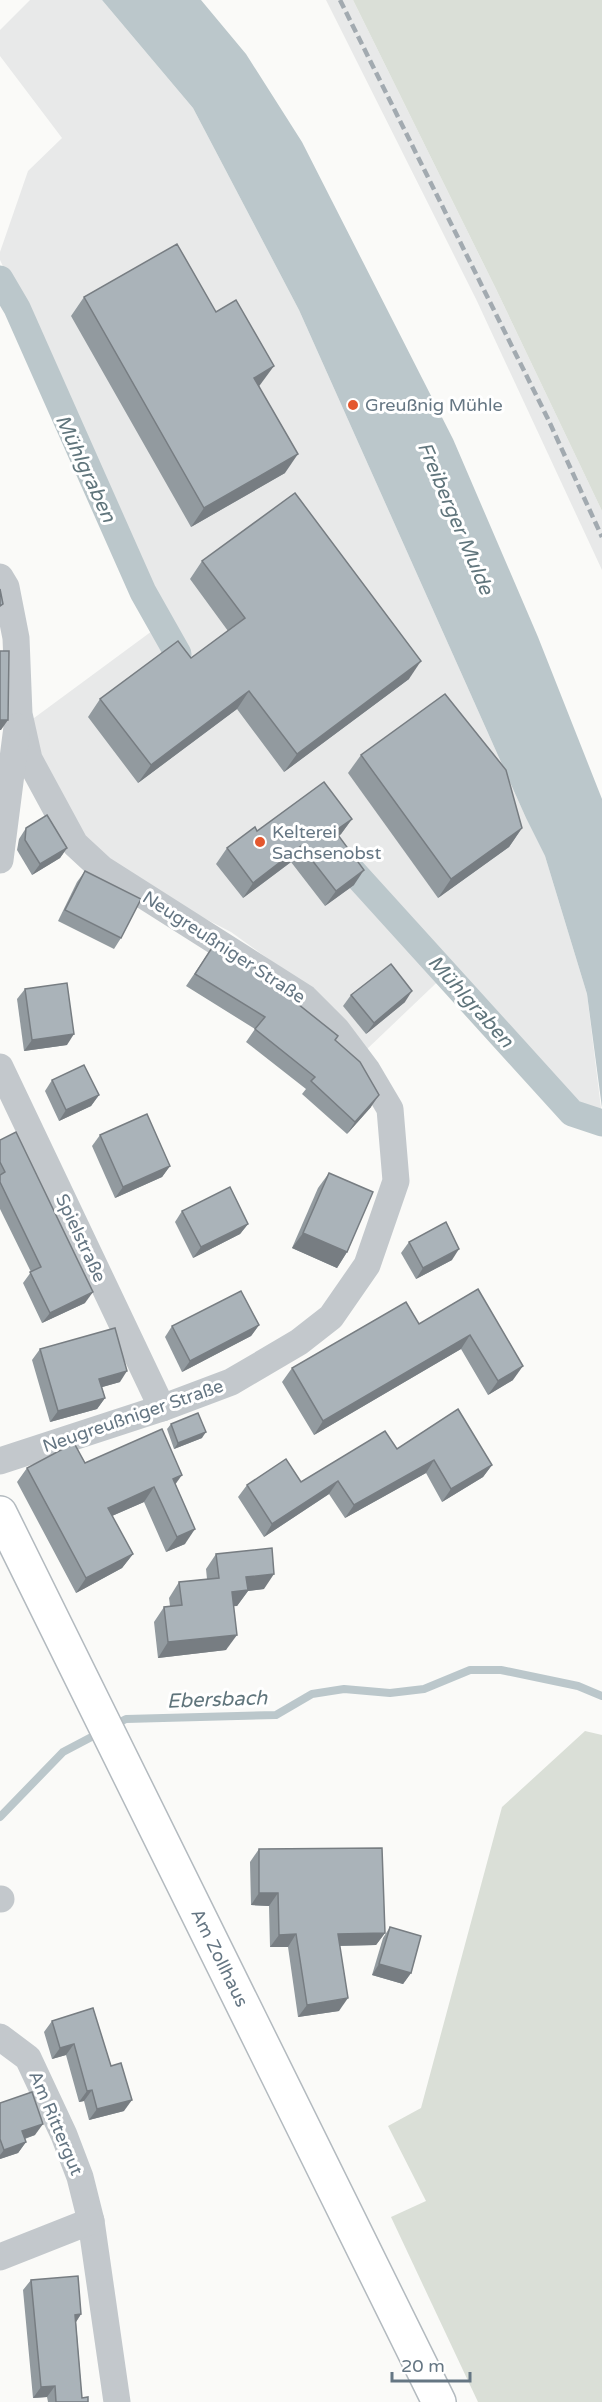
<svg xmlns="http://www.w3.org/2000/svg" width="602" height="2402" viewBox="0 0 602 2402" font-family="'Varela Round',sans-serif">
<rect width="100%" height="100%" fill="#fafaf8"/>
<g fill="#e8e9e9">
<polygon points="30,0 102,0 193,108 299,310 526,818 545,856 587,994 602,1116 573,1107 452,968 366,1050 310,989 231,932 161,896 80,838 43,763 30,721 171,617 151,582 0,260 0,252 28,171 62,138 0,56 0,30"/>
<polygon points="326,0 353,0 496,289 602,511 602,570 476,299"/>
</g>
<g fill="#dadfd7">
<polygon points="353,0 602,0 602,511 496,289"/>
<polygon points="585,1731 602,1735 602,2402 478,2402 391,2217 426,2201 388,2126 421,2108 502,1807"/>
</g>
<polygon fill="#bbc7cb" points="102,0 201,0 246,54 302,142 453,439 538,637 602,799 602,1108 587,994 545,856 526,818 299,310 193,108"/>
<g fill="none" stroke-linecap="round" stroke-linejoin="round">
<g stroke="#bbc7cb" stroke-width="8">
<polyline points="114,1725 126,1719 276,1715 312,1694 344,1689 390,1693 424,1689 470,1670 501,1670 578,1686 602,1696"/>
<polyline points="0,1817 63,1752 101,1732"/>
</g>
<g stroke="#bbc7cb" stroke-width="27">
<polyline points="0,279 17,308 143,592 178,654"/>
<polyline points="348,866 572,1113 602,1123"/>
</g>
<g stroke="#b3babf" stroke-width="36">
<g id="secondary">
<path id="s1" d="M 0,1513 L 439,2402"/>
</g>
</g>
<g stroke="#c3c8cc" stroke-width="27">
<polyline points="0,577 6,587 16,638 19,714 29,759 75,844 102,869 305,998 337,1030 367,1070 390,1109 396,1181 367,1265 331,1317 299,1342 231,1382 162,1408 0,1461"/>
<polyline points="0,860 17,727"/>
<polyline points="0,1067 162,1408"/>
<polyline points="0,1899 1,1899"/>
<polyline points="0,2037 28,2058 64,2135 80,2177 91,2221 117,2402"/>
<polyline points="0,2257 91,2221"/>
</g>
<use href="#secondary" stroke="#fff" stroke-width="33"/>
<polyline stroke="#a2aab0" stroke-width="4.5" stroke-dasharray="9 4.5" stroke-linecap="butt" points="340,0 548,419 602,537"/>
</g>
<g fill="#929a9f">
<polygon points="84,297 216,312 260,385 259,386 285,473 191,527 71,316"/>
<polygon points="202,561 409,679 284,772 237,709 138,783 88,717 100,699 191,658 228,631 190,579"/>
<polygon points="361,755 522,828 509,847 438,898 348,773"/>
<polygon points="352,819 341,834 339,836 354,885 325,906 291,862 243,898 216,864 227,848 257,831"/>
<polygon points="26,828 67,848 60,858 32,875 17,850 19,839"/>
<polygon points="85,871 121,938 114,949 58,921 77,882"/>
<polygon points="215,943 278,988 335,1040 371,1107 347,1134 302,1094 306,1089 246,1042 255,1029 186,986"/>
<polygon points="25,989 67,1045 24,1051 17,999"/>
<polygon points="351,995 405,1002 366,1034 343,1006"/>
<polygon points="52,1080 99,1095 91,1106 59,1121 45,1091"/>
<polygon points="100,1135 170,1166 162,1177 115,1198 92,1146"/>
<polygon points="0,1140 85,1303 42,1323 23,1283 31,1272 0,1209"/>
<polygon points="329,1173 347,1252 337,1268 292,1248 318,1188"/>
<polygon points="182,1211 248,1224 240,1234 193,1258 175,1222"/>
<polygon points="409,1242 452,1260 416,1279 401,1253"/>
<polygon points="478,1289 513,1380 488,1395 461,1349 314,1435 282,1382 292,1368 419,1324"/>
<polygon points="259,1325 251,1336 182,1372 165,1337 172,1326"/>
<polygon points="40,1349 120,1382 102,1387 105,1398 97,1409 50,1422 32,1360"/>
<polygon points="171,1424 202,1438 174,1449 167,1429"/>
<polygon points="397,1449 492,1465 483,1477 442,1502 426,1473 345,1518 329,1494 264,1537 238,1497 247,1485 301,1482"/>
<polygon points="85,1463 176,1484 185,1544 166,1552 144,1502 112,1516 133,1554 122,1568 76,1593 17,1482 27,1468"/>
<polygon points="216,1554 264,1589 248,1591 237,1606 234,1606 226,1650 158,1658 154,1622 164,1607 170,1606 169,1598 179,1582 207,1579 206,1569"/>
<polygon points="259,1849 385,1933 376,1945 340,1946 339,2011 298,2017 288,1947 270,1947 269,1906 251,1905 250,1862"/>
<polygon points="390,1927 411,1973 403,1984 372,1975 383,1938"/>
<polygon points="93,2008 124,2111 89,2120 84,2101 79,2102 66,2055 52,2059 44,2032 52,2021"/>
<polygon points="0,2103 35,2135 25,2139 26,2142 18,2153 0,2159"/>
<polygon points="31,2280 81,2314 76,2322 82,2398 88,2402 48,2402 47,2397 33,2398 23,2290"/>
</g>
<g fill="#777d82">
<polygon points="274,366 260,385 241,396 254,378"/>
<polygon points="298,454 285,473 191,527 204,508"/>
<polygon points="421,661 409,679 284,772 297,754"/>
<polygon points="249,691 237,709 138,783 151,765"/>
<polygon points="0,720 8,720 1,730 0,730"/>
<polygon points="352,819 341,834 324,847 335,831"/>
<polygon points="522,828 509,847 438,898 451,879"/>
<polygon points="301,846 291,862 243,898 253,883"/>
<polygon points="67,848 60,858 32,875 40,864"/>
<polygon points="364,870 354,885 325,906 336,891"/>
<polygon points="412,991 405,1002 366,1034 374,1023"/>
<polygon points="74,1034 67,1045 24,1051 32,1040"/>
<polygon points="99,1095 91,1106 59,1121 66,1110"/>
<polygon points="379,1095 371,1107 347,1134 355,1122"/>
<polygon points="170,1166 162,1177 115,1198 123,1187"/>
<polygon points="248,1224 240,1234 193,1258 201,1247"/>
<polygon points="303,1233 347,1252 337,1268 292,1248"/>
<polygon points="459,1249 452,1260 416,1279 423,1268"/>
<polygon points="93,1292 85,1303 42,1323 50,1313"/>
<polygon points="259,1325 251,1336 182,1372 190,1361"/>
<polygon points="470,1335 461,1349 314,1435 323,1421"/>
<polygon points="523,1366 513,1380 488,1395 498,1381"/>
<polygon points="127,1371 120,1382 92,1390 99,1379"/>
<polygon points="105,1398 97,1409 50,1422 58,1411"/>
<polygon points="206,1432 202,1438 174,1449 178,1443"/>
<polygon points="434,1460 426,1473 345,1518 354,1505"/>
<polygon points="492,1465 483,1477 442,1502 451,1489"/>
<polygon points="182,1475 172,1489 173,1479"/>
<polygon points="338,1481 329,1494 264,1537 272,1524"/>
<polygon points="154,1487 144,1502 98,1522 108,1508"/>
<polygon points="195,1529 185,1544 166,1552 177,1537"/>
<polygon points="133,1554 122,1568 76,1593 86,1578"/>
<polygon points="274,1574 264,1589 248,1591 237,1606 221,1607 232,1592 246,1577"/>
<polygon points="237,1635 226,1650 158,1658 168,1642"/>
<polygon points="259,1893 278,1893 269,1906 251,1905"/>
<polygon points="385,1933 376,1945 329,1946 338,1934"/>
<polygon points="296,1934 288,1947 270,1947 279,1935"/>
<polygon points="379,1964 411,1973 403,1984 372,1975"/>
<polygon points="348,1998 339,2011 298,2017 307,2005"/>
<polygon points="74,2044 66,2055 52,2059 60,2048"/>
<polygon points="92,2090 84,2101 79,2102 87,2091"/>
<polygon points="132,2100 124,2111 89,2120 97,2109"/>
<polygon points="43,2124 35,2135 14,2142 22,2131"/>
<polygon points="26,2142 18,2153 0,2159 0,2155 4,2150"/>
<polygon points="81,2314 74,2325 75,2315"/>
<polygon points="55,2386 47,2397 33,2398 41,2387"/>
</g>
<g fill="#aab3b9" stroke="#777d82" stroke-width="1.5">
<polygon points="177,244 216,312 236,300 274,366 254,378 298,454 204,508 84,297"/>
<polygon points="295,493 421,661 297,754 249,691 151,765 100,699 178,641 191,658 245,618 202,561"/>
<polygon points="0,589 3,604 0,606"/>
<polygon points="0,651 9,651 8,720 0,720"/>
<polygon points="445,694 506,770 522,828 451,879 361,755"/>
<polygon points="324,782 352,819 335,831 364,870 336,891 301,846 253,883 227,848 255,827 257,831"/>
<polygon points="47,815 67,848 40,864 25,840 26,828"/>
<polygon points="85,871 141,899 121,938 65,910"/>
<polygon points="215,943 281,983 278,988 338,1036 335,1040 360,1062 379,1095 355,1122 311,1081 315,1077 255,1029 265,1017 195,974"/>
<polygon points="391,964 412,991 374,1023 351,995"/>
<polygon points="67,983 74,1034 32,1040 25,989"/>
<polygon points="84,1065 99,1095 66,1110 52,1080"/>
<polygon points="147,1114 170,1166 123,1187 100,1135"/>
<polygon points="16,1132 93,1292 50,1313 30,1272 41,1267 0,1182 0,1175 5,1172 0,1162 0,1140"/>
<polygon points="329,1173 373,1192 347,1252 303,1233"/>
<polygon points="230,1187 248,1224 201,1247 182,1211"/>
<polygon points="446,1222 459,1249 423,1268 409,1242"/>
<polygon points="478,1289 523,1366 498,1381 470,1335 323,1421 292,1368 406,1302 419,1324"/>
<polygon points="241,1291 259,1325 190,1361 172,1326"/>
<polygon points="115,1328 127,1371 99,1379 105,1398 58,1411 40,1349"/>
<polygon points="458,1409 492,1465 451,1489 434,1460 354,1505 338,1481 272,1524 247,1485 286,1459 301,1482 385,1431 397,1449"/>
<polygon points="198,1413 206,1432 178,1443 171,1424"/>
<polygon points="162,1429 182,1475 173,1479 195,1529 177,1537 154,1487 108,1508 133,1554 86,1578 27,1468 74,1443 85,1463"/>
<polygon points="272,1548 274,1574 246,1577 248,1590 232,1592 237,1635 168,1642 164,1607 182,1605 179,1582 219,1578 216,1554"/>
<polygon points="382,1848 385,1933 338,1934 348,1998 307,2005 296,1934 279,1935 278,1893 259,1893 259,1849"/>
<polygon points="390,1927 421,1936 411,1973 379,1964"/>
<polygon points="93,2008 111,2066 121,2063 132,2100 97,2109 92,2090 87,2091 74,2044 60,2048 52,2021"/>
<polygon points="32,2092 43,2124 22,2131 26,2142 4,2150 0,2139 0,2103"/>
<polygon points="78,2276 81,2314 75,2315 82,2398 88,2397 88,2402 56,2402 55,2386 41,2387 31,2280"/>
</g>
<g fill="#e4572e" stroke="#fff" stroke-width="2">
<circle cx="353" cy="405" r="6"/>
<circle cx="260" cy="842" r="6"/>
</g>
<g text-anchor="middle" stroke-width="6" stroke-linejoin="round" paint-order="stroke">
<g font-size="18" fill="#657683" stroke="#fff" text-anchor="start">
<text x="365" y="411">Greußnig Mühle</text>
<text x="272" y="838">Kelterei<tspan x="272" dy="21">Sachsenobst</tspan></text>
</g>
<g font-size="18" fill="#657683" stroke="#fff">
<text transform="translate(224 947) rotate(33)" y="6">Neugreußniger Straße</text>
<text transform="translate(81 1238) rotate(65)" y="6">Spielstraße</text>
<text transform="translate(133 1416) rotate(-19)" y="6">Neugreußniger Straße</text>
<text dy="6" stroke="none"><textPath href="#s1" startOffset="496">Am Zollhaus</textPath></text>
<text transform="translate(56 2123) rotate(67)" y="6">Am Rittergut</text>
</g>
<g font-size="20" font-style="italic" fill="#60757c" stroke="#fff">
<text transform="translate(86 468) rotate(65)" y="7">Mühlgraben</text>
<text transform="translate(456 518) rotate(67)" y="7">Freiberger Mulde</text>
<text transform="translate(471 1001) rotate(48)" y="7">Mühlgraben</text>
<text transform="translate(217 1699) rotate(-2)" y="7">Ebersbach</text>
</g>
</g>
<path d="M392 2372v9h78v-9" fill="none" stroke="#657683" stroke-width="3"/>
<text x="401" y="2372" font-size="18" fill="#657683" stroke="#ffffff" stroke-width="4.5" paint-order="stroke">20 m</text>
</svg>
